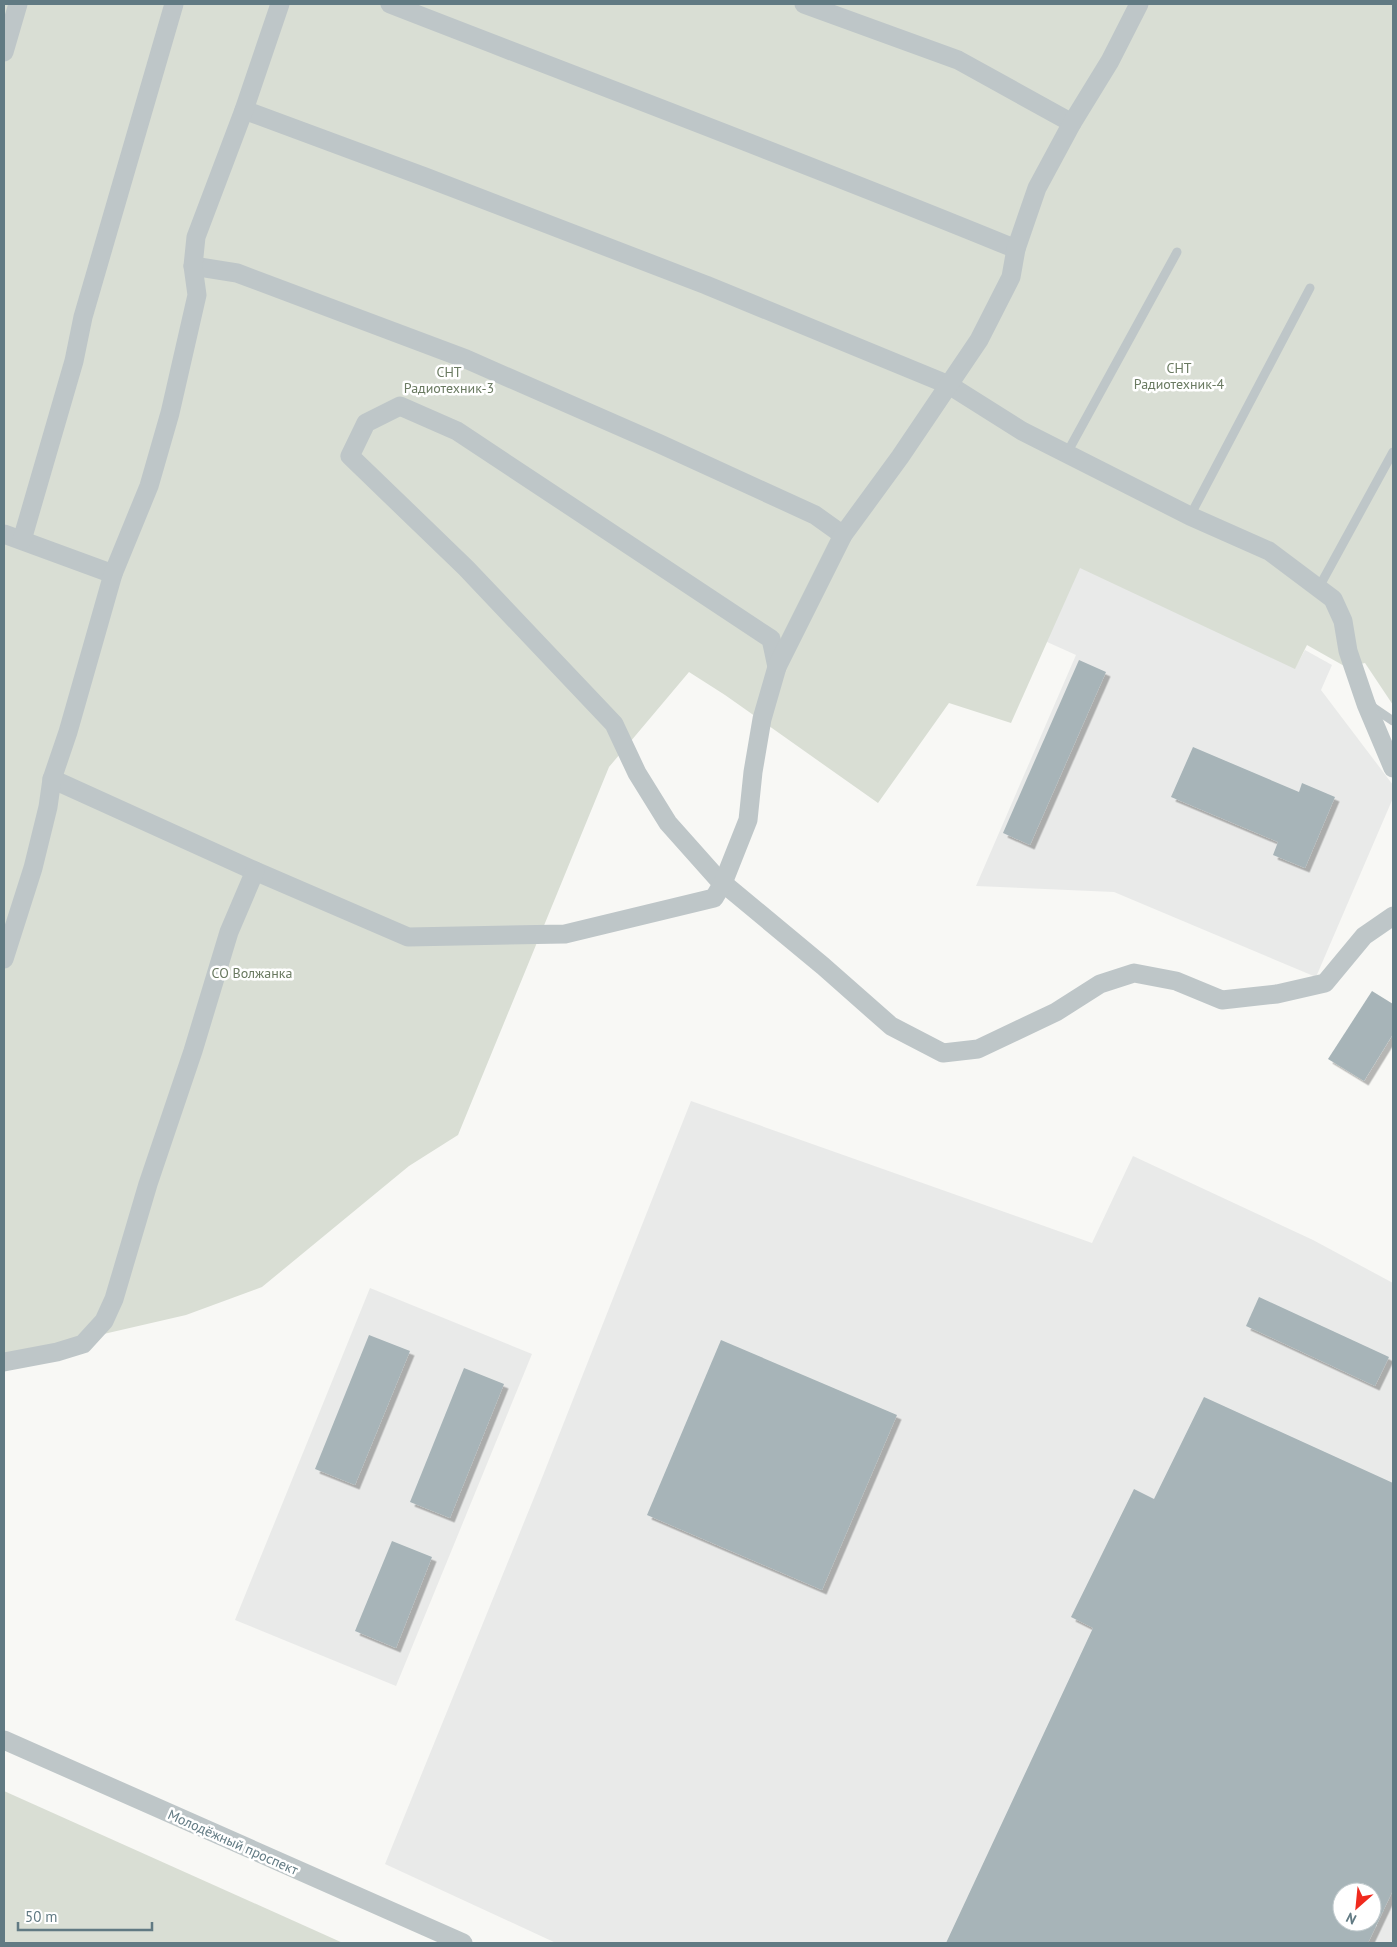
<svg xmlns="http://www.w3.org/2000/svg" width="1397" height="1947" viewBox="0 0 1397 1947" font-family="'PT Sans',sans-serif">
<defs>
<filter id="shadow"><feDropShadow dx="4.5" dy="4.5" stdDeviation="0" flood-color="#0004"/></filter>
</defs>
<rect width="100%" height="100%" fill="#f8f8f5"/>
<g fill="#e9eae9" fill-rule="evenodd">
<polygon points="1027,542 1295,668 1305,650 1332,665 1321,690 1393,785 1393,798 1316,977 1114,892 976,886 1076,655 994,618"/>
<path d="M 691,1101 L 1092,1243 L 1133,1156 L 1313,1240 L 1393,1283 L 1393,1943 L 556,1943 L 385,1864 L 540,1483 ZM 1342,1892 L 1372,1892 L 1372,1922 L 1342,1922 Z"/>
<polygon points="370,1288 532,1354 396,1686 235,1620"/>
</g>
<g fill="#d9ded4">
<polygon points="4,4 1393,4 1393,705 1365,663 1346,667 1307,645 1295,669 1080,568 1011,723 949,703 878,803 725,695 689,672 609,767 458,1135 409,1166 262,1287 186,1315 4,1357"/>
<polygon points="4,1791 343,1943 4,1943"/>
</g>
<g fill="#a7b4b8" fill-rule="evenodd" filter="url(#shadow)">
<polygon points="1079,660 1106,672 1030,845 1003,833"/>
<polygon points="1193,747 1299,792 1302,783 1335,797 1305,868 1273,855 1278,842 1171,797"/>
<polygon points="1372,991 1393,1004 1393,1034 1364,1081 1328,1059"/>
<polygon points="1259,1297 1389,1357 1375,1386 1246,1326"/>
<polygon points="369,1335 410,1351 355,1485 315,1469"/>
<polygon points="721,1340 897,1415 822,1590 647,1515"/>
<polygon points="464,1368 504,1384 450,1518 410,1502"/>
<path d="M 1204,1397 L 1393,1483 L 1393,1890 L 1368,1943 L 946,1943 L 1093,1628 L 1071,1617 L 1134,1489 L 1154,1499 ZM 1342,1892 L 1372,1892 L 1372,1922 L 1342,1922 Z"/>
<polygon points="392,1541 432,1557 396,1648 355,1631"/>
</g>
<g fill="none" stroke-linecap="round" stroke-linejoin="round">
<g stroke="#bec6c8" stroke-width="9">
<polyline points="1067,453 1177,252"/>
<polyline points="1190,516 1310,288"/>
<polyline points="1318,589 1393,452"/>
<polyline points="1371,706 1393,721"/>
</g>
<g stroke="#bec6c8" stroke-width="19">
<path d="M 390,4 C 598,85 809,164 1016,249"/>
<polyline points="804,4 958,60 1072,123"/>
<polyline points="4,52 18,4"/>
<polyline points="244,110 425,177 706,285 949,385 1022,431 1190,516 1269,551 1333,599 1343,621 1348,651 1366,704 1393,768"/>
<polyline points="193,266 237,273 466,359 660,444 815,515 843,535"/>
<polyline points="4,534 113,574"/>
<polyline points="22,540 74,361 83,317 174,4"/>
<polyline points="777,667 771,639 457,431 400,406 366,423 350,456 466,568 614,724 637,773 668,823 717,878 823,966 891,1026 943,1053 978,1049 1056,1012 1100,984 1134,973 1176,981 1222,1000 1277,994 1325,983 1364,936 1393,916"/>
<polyline points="52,779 255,871 408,937 565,934 714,898 723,883 748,820 753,772 762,719 777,667 843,535 900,457 979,340 1011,277 1016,249 1037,188 1072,123 1110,61 1139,4"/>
<polyline points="4,959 33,868 48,807 52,779 68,732 113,574 149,486 170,413 197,295 193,266 196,237 244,110 280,4"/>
<polyline points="4,1362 57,1352 83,1344 104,1321 114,1299 148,1184 193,1051 229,932 255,871"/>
<polyline points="4,1740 463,1943"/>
</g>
</g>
<g text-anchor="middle" stroke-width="5" stroke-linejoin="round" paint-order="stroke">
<g font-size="14" fill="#6a7a61" stroke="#fff">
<text x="1179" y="373">СНТ<tspan x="1179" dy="16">Радиотехник-4</tspan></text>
<text x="449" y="377">СНТ<tspan x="449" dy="16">Радиотехник-3</tspan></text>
<text x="252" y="978">СО Волжанка</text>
</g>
<g font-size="14" fill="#617a83" stroke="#fff">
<text transform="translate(233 1842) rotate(24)" y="5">Молодёжный проспект</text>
</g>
</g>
<rect width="1397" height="1947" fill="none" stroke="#617a83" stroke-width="10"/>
<g transform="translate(1357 1907) rotate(207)"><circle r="24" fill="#ffffff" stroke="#c0cacd"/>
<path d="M0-4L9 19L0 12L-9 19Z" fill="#f02a1e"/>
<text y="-8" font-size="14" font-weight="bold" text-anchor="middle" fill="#617a83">N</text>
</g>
<path d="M18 1922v8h134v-8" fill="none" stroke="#617a83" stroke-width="2.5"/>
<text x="25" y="1922" font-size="15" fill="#617a83" stroke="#ffffff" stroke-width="4" paint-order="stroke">50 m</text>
</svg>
